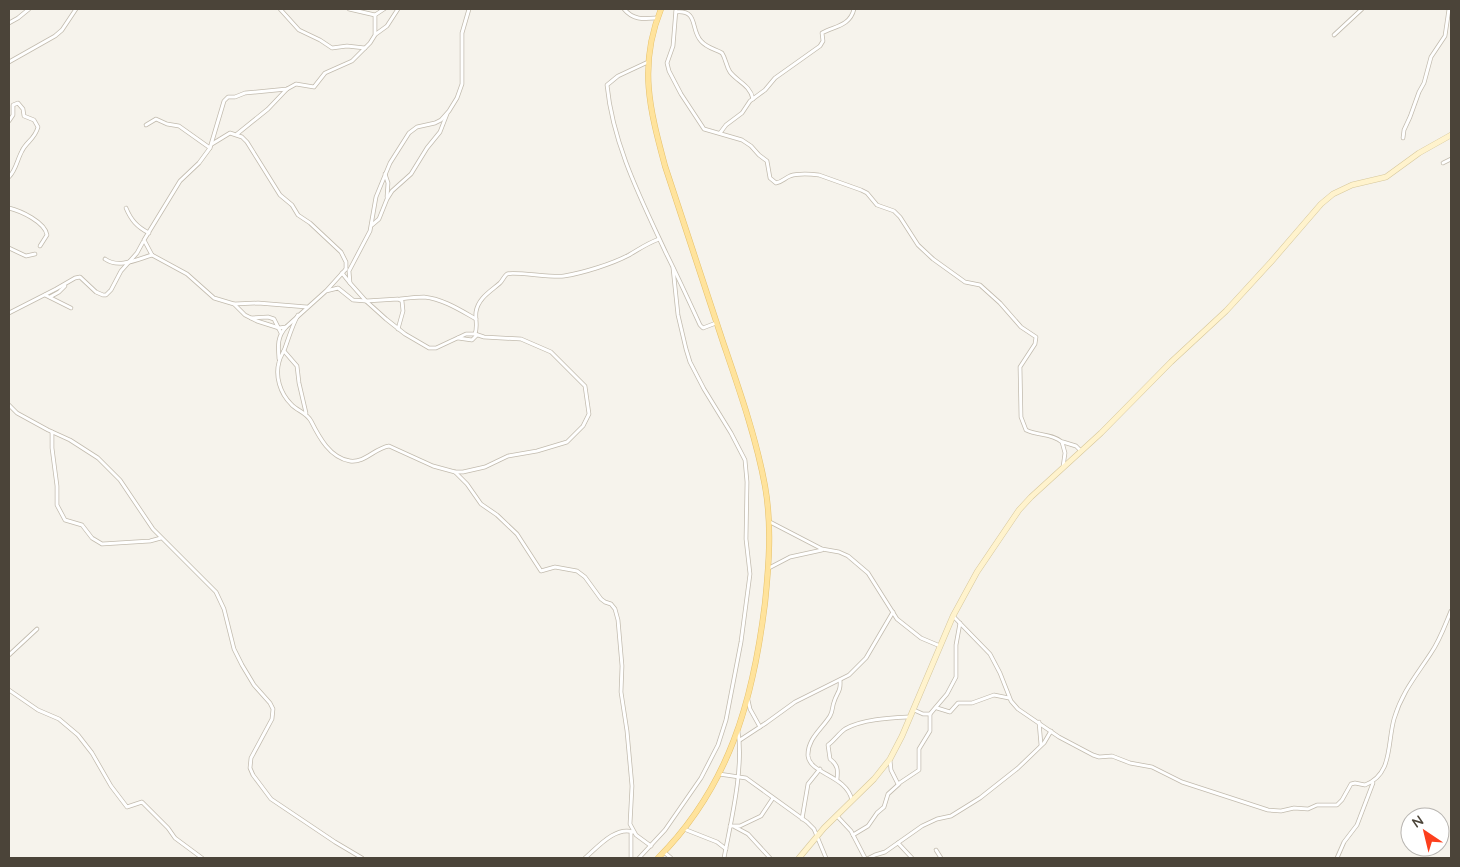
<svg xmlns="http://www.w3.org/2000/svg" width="1460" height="867" viewBox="0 0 1460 867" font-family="Quicksand,sans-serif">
<rect width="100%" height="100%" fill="#f6f3ec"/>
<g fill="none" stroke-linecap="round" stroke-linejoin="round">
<g stroke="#c2bbae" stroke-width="4.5">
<g id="street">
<polyline points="280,9 299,30 320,40 332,48 347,46 365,48"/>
<polyline points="349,9 375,15"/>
<polyline points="384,9 375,15 375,35 370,43 352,61 325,73 314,87 296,84 287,89 245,93 235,97 228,97 224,101 210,148 199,163 180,181 144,240 152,255 187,274 214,298 234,304 245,315 257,321 279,328 286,327 326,291 338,288 353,300 366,301 398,299 402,301 403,311 398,329"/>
<path d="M 624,9 C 633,20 643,19 657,18"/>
<path d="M 676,9 L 673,46 L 667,63 L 669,71 L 681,94 L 704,129 L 742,140 L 751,146 L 759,155 L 767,161 L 770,178 L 776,183 C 782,182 785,178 790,176 C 799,173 810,174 819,175 L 861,190 L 867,193 L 877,205 L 894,211 L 900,217 L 918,245 L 933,259 L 965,282 L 980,285 L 1000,303 L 1021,327 L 1036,337 L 1035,344 L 1020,367 L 1021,417 L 1026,430 C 1038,436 1051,433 1062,442 L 1065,453 L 1063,467"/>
<path d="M 676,12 C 699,10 690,29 701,41 C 707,48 715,49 722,53 C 726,59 726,66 730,72 C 738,82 750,85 753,99"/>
<polyline points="9,23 18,18 29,9"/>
<polyline points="376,34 387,26 398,9"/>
<polyline points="1334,35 1362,9"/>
<polyline points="9,62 55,36 62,30 76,9"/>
<path d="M 648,62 L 618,76 L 607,85 C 613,145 641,199 666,253 C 678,277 689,301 700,325 L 703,328 L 716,323"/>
<path d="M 9,121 L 13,115 L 13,105 L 18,103 L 23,109 L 24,116 L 34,120 L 38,127 C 35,139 26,142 22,151 C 17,160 16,170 9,177"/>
<polyline points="146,125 156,119 167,124 179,126 210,148"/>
<path d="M 720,133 L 726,125 L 742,113 L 750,101 L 765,90 L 775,78 L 820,46 L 823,41 L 822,33 C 835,26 850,26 854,9"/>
<polyline points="237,134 268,109 287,89"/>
<polyline points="1403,138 1404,130 1410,117 1419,92 1424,83 1431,57 1445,36 1449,9"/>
<polyline points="212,144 230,133 242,137 247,142 280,195 292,205 298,215 310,223 341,252 346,262 346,269"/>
<polyline points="1443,163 1451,159"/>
<polyline points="385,174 388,183 387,197"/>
<path d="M 9,208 C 21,211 45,222 47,235 L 40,246"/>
<path d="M 126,208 C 131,220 137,227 149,233"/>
<polyline points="372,225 379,219 387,199 392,191 411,174 427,148 440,132 447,114"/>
<polyline points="9,248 26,256 35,254"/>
<path d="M 105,259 C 119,269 138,259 152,255"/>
<polyline points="342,273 350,283"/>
<polyline points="327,290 346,269"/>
<polyline points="45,295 71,308"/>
<polyline points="50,297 59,292 65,286"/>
<path d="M 400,299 C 408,298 416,297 424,297 C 443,299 460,310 476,319"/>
<polyline points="234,304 258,303 307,307"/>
<polyline points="9,313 56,289 75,278 80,277 96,292 103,295 106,295 111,290 121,271 137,253 143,242"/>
<path d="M 298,315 C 292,326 289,337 285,348 C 283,353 280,357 279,362 C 275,376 280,393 291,404 C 297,411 306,412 311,421 C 319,437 330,458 350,461 C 365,463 375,448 389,446 L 433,466 L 455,472 L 463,472 L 485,467 L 508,456 L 537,451 L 567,442 L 583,426 L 589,414 L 585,386 L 551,352 L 521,339 L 484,337 L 475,334 L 466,334 L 436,348 L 429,348 L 405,334 L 386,319 L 366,301 L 350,283 L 349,271 L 370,231 L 376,197 L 390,163 L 409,133 L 417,127 L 435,123 L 441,120 L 449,111 L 457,98 L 462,84 L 462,33 L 469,9"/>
<polyline points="251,318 268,317 274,319 281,333"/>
<path d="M 475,334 C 478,326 475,320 476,312 C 478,298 491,291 500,283 C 503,280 504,276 507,274 C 513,271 552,278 564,276 C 583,273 612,264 629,255 C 641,248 646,244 659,239"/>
<polyline points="458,338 472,340 477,335"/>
<polyline points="284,351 297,366 299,383 306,413"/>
<path d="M 279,359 C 278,346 277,337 286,327"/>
<polyline points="9,405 17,413 48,430 70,440 98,458 120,480 153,529 216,592 224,609 234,649 242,665 254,685 270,703 273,709 272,719 251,758 250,768 253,775 271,799 335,842 362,858"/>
<polyline points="52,432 52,448 57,486 57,505 65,520 82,525 92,538 102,544 150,541 161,538"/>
<polyline points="1063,442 1076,446 1081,451"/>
<polyline points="455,472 467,484 481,504 497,515 517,534 541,571 555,567 577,571 585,577 601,599 605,602 611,604 615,609 618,620 622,666 621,692 627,731 632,786 630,824 636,835 651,846"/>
<polyline points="770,522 822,549 839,552 848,556 868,573 897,619 921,638 940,646"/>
<polyline points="769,568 790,557 822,550"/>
<path d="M 953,616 L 990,654 L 1000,673 L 1011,701 L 1018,709 L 1059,737 L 1093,755 L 1099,757 L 1112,756 L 1130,763 L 1152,767 L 1182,782 L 1268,810 L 1281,811 L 1294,808 L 1308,809 L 1317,805 L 1337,805 L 1342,800 L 1351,784 L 1355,783 L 1365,785 C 1393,774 1387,744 1394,719 C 1402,692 1416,676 1431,653 C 1440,640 1445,625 1451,611"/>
<polyline points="9,655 37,629"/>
<path d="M 840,680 C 841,692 837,692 834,702 C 832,707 833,711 830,716 C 822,729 807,739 808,756 C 810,774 846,775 852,800"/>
<polyline points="9,690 38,710 59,719 78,735 92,753 111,786 127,807 142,802 168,828 175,838 202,858"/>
<polyline points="748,700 750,709 760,727"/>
<polyline points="937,708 950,712 958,703 972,703 994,695 1009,698"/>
<polyline points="914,710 923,714 930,714 947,694 956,677 956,645 960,623"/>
<polyline points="1039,722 1041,745"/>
<polyline points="740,740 766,723 795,702 849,675 866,658 893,612"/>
<polyline points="890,760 891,770 898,784 919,770 919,749 930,731 930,714"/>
<polyline points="719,774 746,778 807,822 814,829 826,858"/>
<path d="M 837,779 C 838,770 838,765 830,759 L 828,745 C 835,740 838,734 845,729 C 863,719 890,718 910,717"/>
<polyline points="837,816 851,831 865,858"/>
<polyline points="802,819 808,784 820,769"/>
<polyline points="730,826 740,826 761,816 773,798"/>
<polyline points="735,827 748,834 770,858"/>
<polyline points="684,829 717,842 726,849"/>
<polyline points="631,832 631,858"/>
<polyline points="853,835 868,826 877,813 884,807 888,794 899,784"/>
<polyline points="898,843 912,858"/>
<polyline points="936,850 941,858"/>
<polyline points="664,852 671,858"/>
<path d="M 585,858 C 597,848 615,826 633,832"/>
<polyline points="639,858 665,830 701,778 718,745 726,720 741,642 750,574 746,539 747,482 745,460 731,433 704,389 690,362 686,349 678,315 673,268"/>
<path d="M 724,858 C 731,821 744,768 738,731"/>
<polyline points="869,858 875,855 885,852 922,826 937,819 951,816 980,798 1018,768 1044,743 1051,731"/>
<polyline points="1337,858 1344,842 1357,825 1373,783"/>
</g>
</g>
<g stroke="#d6c79b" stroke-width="6">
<polyline id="secondary" points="799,858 824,828 874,779 890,759 902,736 953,616 977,572 1019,510 1031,497 1101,433 1171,362 1226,311 1271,262 1321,204 1333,194 1352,185 1386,177 1419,153 1451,135"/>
</g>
<g stroke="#e6c16a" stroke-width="6">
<path id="primary" d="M 658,858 C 729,787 753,701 765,603 C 769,564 772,525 765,486 C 756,437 739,389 723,342 C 703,283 685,225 665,166 C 650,110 638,66 661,9"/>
</g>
<use href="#street" stroke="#fff" stroke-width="3"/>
<use href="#secondary" stroke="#fff3cd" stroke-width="5"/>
<use href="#primary" stroke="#ffe39c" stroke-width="5"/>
</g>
<rect width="1460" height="867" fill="none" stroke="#4b4439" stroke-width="20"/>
<g transform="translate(1425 832) rotate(325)"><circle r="24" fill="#ffffff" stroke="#b7b4b0"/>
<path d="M0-4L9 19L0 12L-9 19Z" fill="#fc3f1d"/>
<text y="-8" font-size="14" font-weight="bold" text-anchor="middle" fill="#4b4439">N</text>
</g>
</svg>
